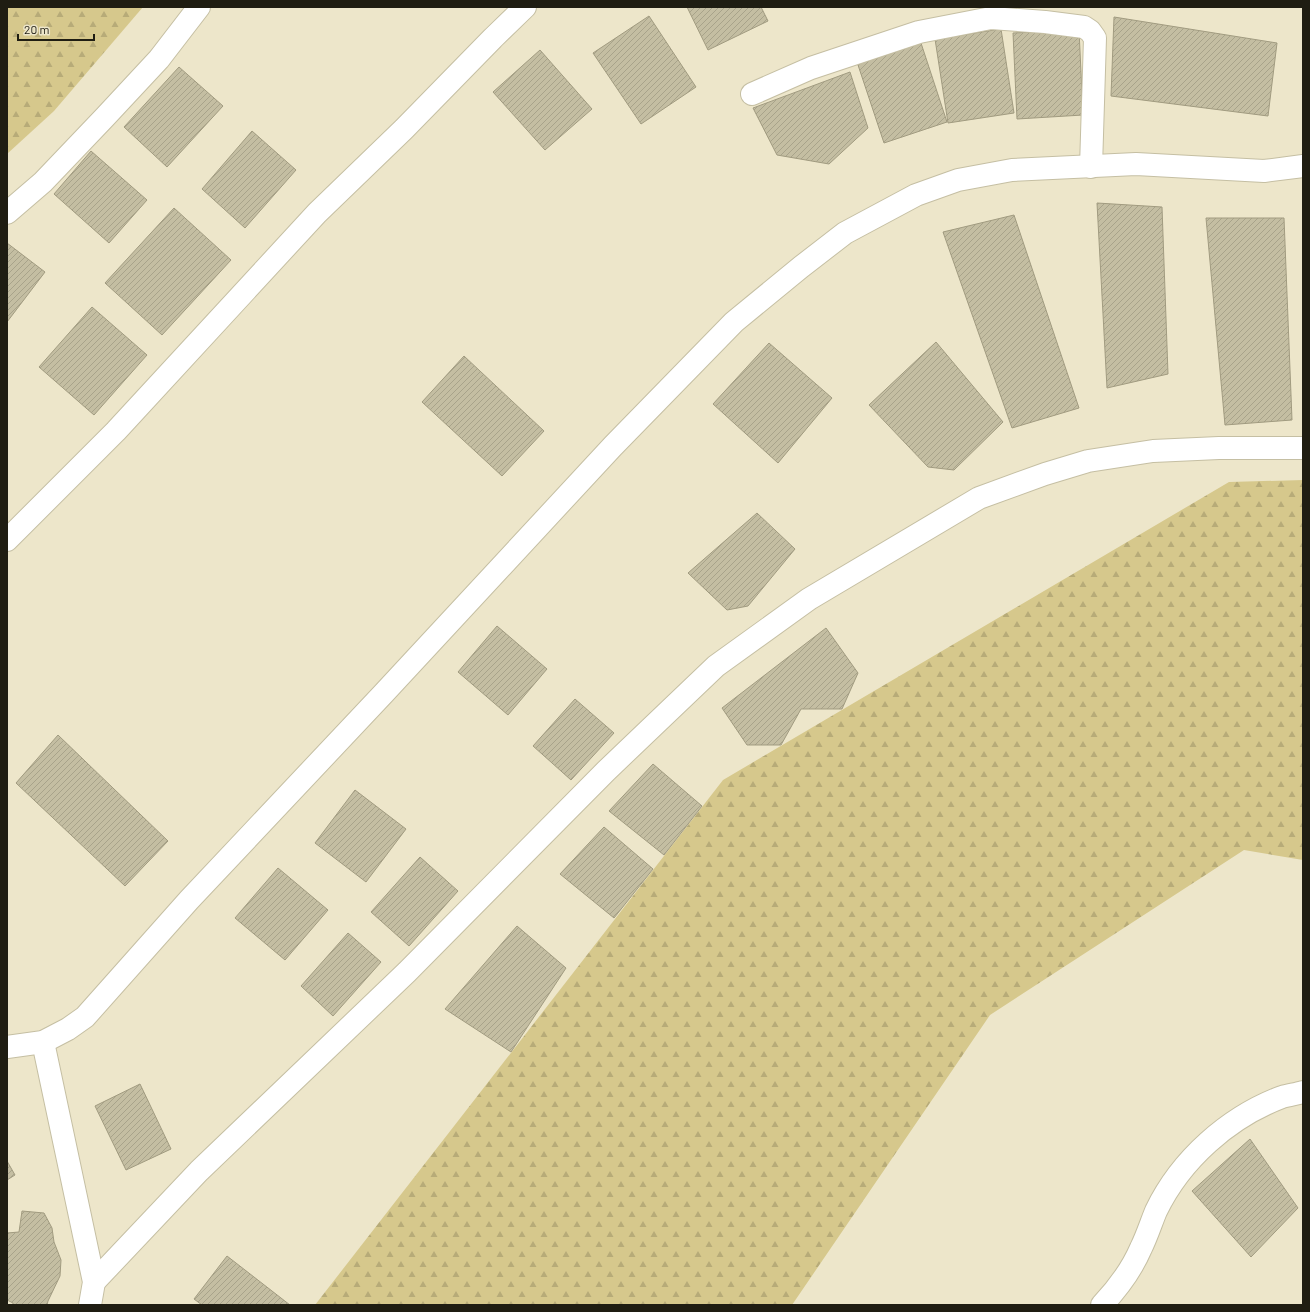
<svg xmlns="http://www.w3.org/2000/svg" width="1310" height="1312" viewBox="0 0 1310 1312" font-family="Barlow,sans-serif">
<defs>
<pattern id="forest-firs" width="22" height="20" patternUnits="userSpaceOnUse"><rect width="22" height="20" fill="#d6c88c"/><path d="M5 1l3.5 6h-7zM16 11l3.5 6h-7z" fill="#b7ab78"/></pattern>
<pattern id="building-hatch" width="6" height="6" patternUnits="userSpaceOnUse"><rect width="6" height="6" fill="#c4bea2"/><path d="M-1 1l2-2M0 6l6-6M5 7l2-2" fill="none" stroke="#a8a38a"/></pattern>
</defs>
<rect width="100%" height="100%" fill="#ede6ca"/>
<g fill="url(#forest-firs)">
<polygon points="7,7 143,7 54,111 7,154"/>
<polygon points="1303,480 1303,860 1244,850 990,1015 792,1305 315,1305 723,780 1229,482"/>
</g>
<g fill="url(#building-hatch)" stroke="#a19b80">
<polygon points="687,7 761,7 768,21 708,50"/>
<polygon points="649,16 696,87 641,124 593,53"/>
<polygon points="1114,17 1277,43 1268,116 1111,96"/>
<polygon points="1001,29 1014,113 948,123 935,39"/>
<polygon points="1079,30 1083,115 1017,119 1013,33"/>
<polygon points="920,40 947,122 884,143 857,62"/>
<polygon points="540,50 592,109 545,150 493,92"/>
<polygon points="179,67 223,106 167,167 124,127"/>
<polygon points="850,72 868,128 829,164 777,155 753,108"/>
<polygon points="252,131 296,170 245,228 202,189"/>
<polygon points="91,151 147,200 109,243 54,194"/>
<polygon points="1097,203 1162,207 1168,374 1107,388"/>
<polygon points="174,208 231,260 162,335 105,283"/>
<polygon points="1014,215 1079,408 1012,428 943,232"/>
<polygon points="1206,218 1284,218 1292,420 1225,425"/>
<polygon points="7,243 45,272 7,322"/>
<polygon points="92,307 147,355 94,415 39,367"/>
<polygon points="936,342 1003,422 954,470 928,467 869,405"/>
<polygon points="769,343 832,398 778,463 713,404"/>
<polygon points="464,356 544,431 502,476 422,402"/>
<polygon points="757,513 795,549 748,606 727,610 688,573"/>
<polygon points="497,626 547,669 508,715 458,672"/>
<polygon points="826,628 858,673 842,709 801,709 781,745 747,745 722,708"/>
<polygon points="575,699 614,733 571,780 533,746"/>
<polygon points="58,735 168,841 125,886 16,783"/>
<polygon points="653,764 702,806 664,855 609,811"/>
<polygon points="355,790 406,829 366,882 315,843"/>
<polygon points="604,827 653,869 614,918 560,874"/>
<polygon points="420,857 458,891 409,946 371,912"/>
<polygon points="278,868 328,910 285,960 235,918"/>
<polygon points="517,926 566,968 511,1052 445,1009"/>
<polygon points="348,933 381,962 333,1016 301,986"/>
<polygon points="140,1084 171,1149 126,1170 95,1106"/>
<polygon points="1250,1139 1298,1208 1251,1257 1192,1191"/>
<polygon points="7,1161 15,1175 7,1180"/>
<polygon points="22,1211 44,1213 52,1228 54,1242 61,1260 60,1276 48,1301 47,1305 13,1305 13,1303 7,1300 7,1233 19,1232"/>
<polygon points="227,1256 290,1305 202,1305 194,1299"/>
</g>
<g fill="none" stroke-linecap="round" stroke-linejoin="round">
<g stroke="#c5bfa3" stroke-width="24">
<g id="minor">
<polyline points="752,94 811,68 919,32 991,18 1045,22 1084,27 1090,31 1095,38 1091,167"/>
<polyline points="7,213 43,182 105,117 159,59 199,7"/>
<polyline points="7,540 116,431 317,213 404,129 493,38 525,7"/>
<polyline points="43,1042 94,1282 90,1305"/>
<polyline points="7,1047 43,1042 68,1029 85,1017 189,900 384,693 613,446 734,322 801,267 845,233 916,195 958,180 1012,170 1136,164 1264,171 1303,166"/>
<polyline points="94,1282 199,1171 407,972 606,771 716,666 809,599 979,498 1045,474 1088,461 1153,451 1219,448 1303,448"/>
<path d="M 1102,1305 C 1118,1288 1132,1269 1141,1248 C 1147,1236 1151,1223 1156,1211 C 1181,1159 1229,1117 1282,1097 C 1289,1095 1296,1094 1303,1092"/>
</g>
</g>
<use href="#minor" stroke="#fff" stroke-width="22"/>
</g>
<rect width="1310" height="1312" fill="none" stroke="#1f1d12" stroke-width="16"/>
<path d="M18 34v6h76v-6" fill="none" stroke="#1f1d12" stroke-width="2"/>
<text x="24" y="34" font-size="12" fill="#1f1d12" stroke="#ede6ca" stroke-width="3" paint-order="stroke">20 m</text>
</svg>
